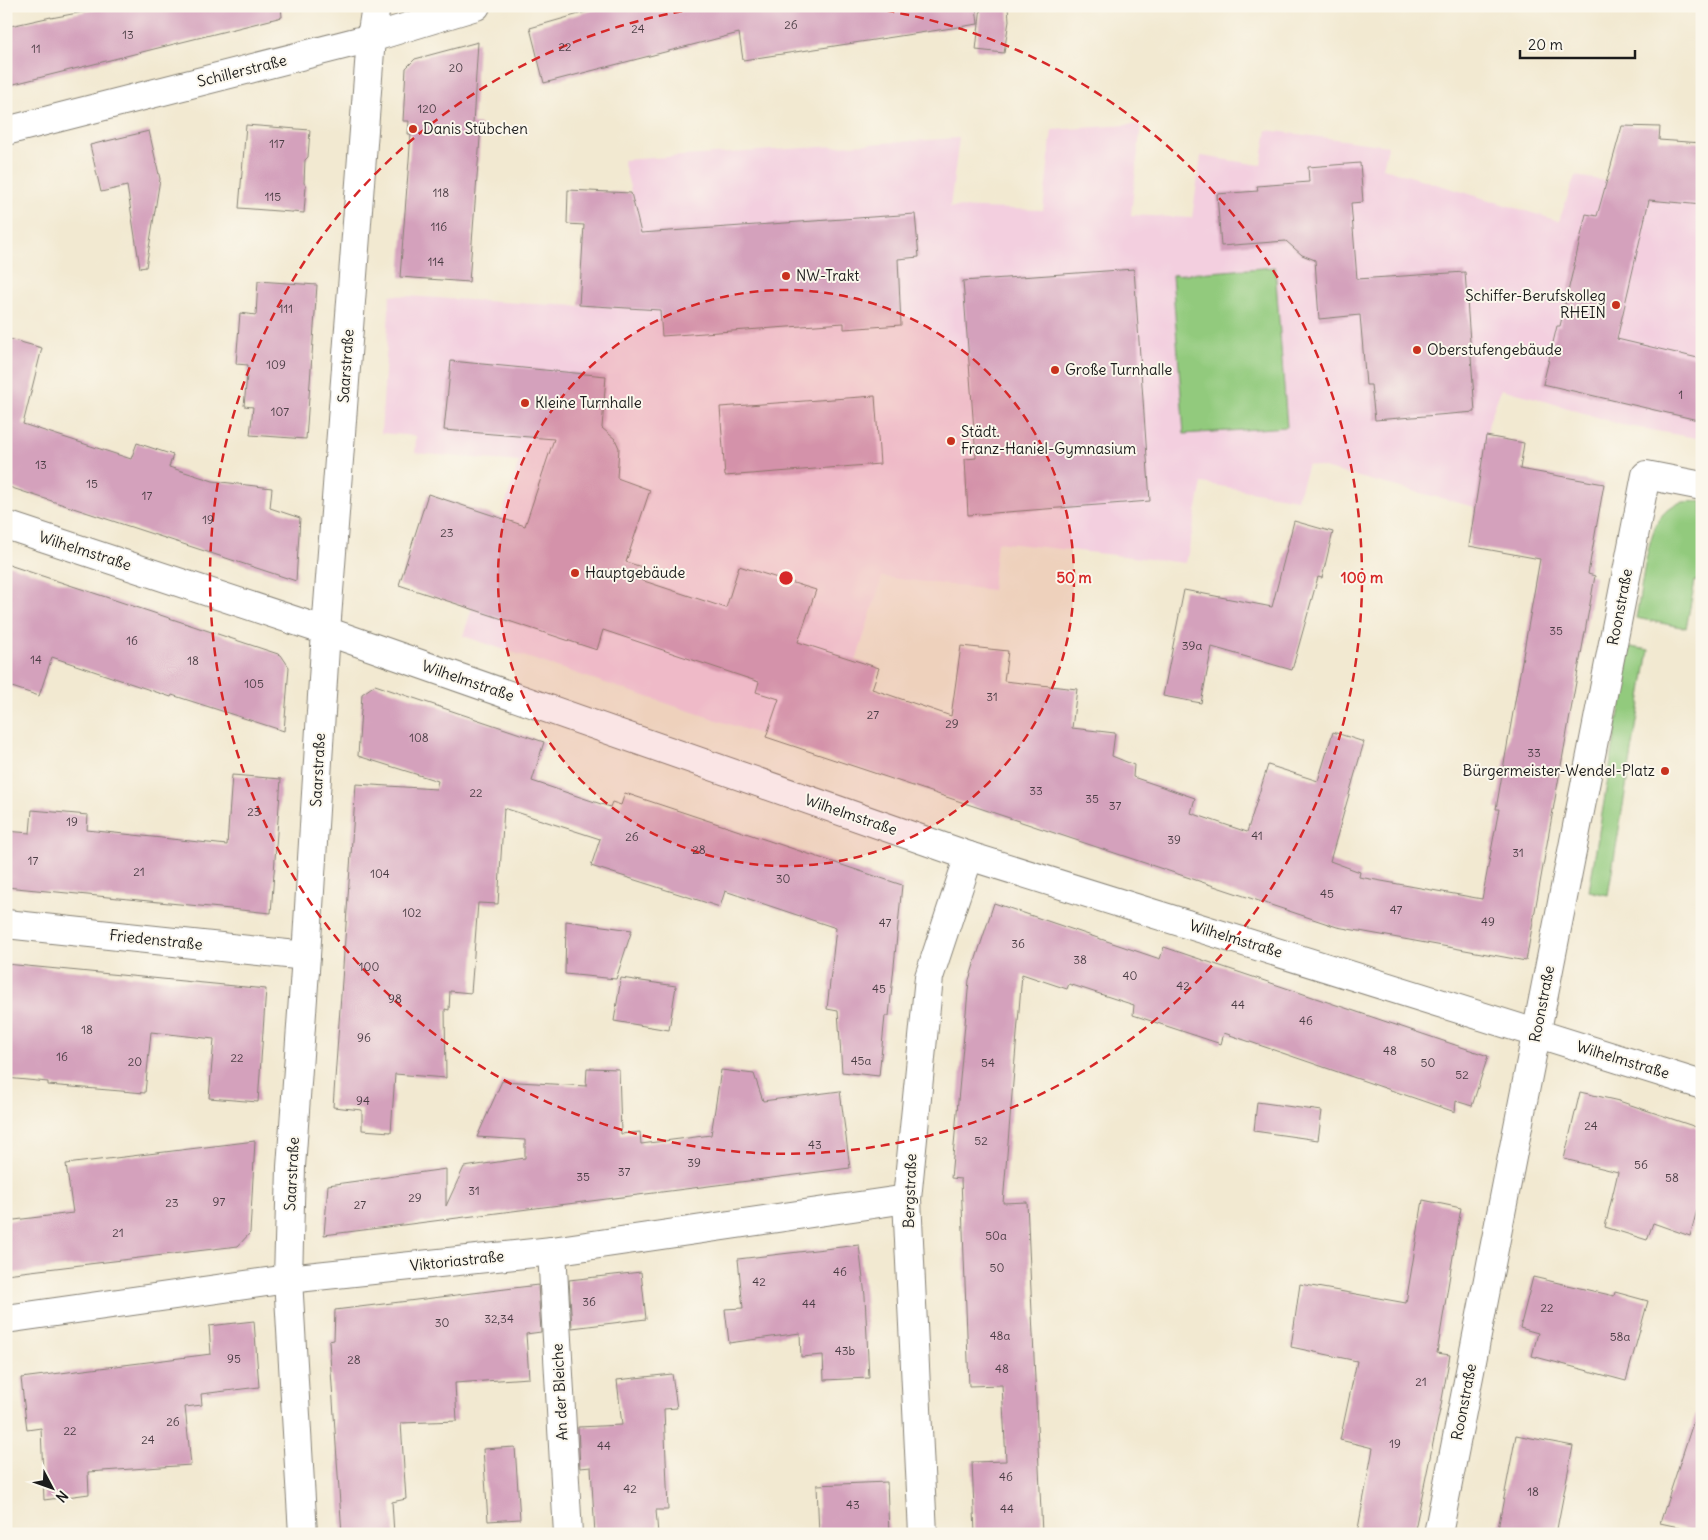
<svg xmlns="http://www.w3.org/2000/svg" width="1708" height="1540" viewBox="0 0 1708 1540" font-family="Delius,sans-serif">
<rect width="100%" height="100%" fill="#fbf7ec"/>
<filter id="ink" filterUnits="userSpaceOnUse"><feTurbulence type="fractalNoise" baseFrequency=".02" numOctaves="2"/><feDisplacementMap in="SourceGraphic" scale="10" xChannelSelector="R" yChannelSelector="G"/><feConvolveMatrix kernelMatrix="1 2 1 2 8 2 1 2 1" color-interpolation-filters="sRGB"/></filter>
<filter id="wash" filterUnits="userSpaceOnUse"><feTurbulence type="fractalNoise" baseFrequency=".0096" numOctaves="4" result="noise"/><feDisplacementMap in="SourceGraphic" scale="20" xChannelSelector="R" yChannelSelector="G"/><feGaussianBlur stdDeviation="1.12" result="paint"/><feColorMatrix in="noise" values="0 0 0 0 0 0 0 0 0 0 0 0 0 0 0 0 0 1.4 0 .05"/><feComposite in="paint" operator="in"/></filter>
<g filter="url(#wash)">
<rect width="100%" height="100%" fill="#f2e9d1"/>
<polygon fill="#f3cfdf" points="1141,124 1131,215 1192,218 1201,156 1261,165 1267,130 1388,146 1383,168 1559,221 1575,176 1607,181 1622,125 1660,127 1659,155 1673,141 1702,143 1702,439 1622,425 1532,397 1501,389 1489,422 1475,507 1308,464 1297,499 1202,483 1186,563 997,542 992,590 882,577 856,661 823,755 463,636 519,462 415,453 416,436 381,433 390,295 534,304 631,308 636,211 623,160 959,138 950,207 1043,210 1052,130"/>
<g fill="#92ca7d" stroke="#57734c">
<polygon points="1275,267 1287,427 1184,434 1172,275"/>
<path d="M 1698,501 L 1702,502 L 1702,582 L 1695,581 L 1686,628 L 1636,618 C 1641,592 1646,543 1658,521 C 1662,514 1671,505 1679,503 C 1684,501 1692,502 1698,501 Z"/>
<polygon points="1630,647 1649,650 1608,895 1589,891"/>
</g>
<g id="blocks">
<g fill="#d4a1bc">
<polygon points="115,6 281,6 282,17 6,86 6,27 51,17 51,18"/>
<polygon points="607,6 976,6 978,24 743,60 739,33 544,83 530,28"/>
<polygon points="981,6 1008,6 1009,21 1004,53 976,50"/>
<polygon points="478,42 473,124 481,125 469,282 400,277 411,134 408,134 409,121 403,121 406,68 415,59"/>
<polygon points="246,125 310,130 308,157 305,160 304,183 306,186 304,213 239,208"/>
<polygon points="1622,126 1660,127 1659,140 1702,143 1702,205 1649,200 1617,339 1702,359 1702,421 1543,384 1557,326 1560,326 1586,214 1597,216"/>
<polygon points="149,131 160,179 146,267 140,268 127,186 101,192 90,145"/>
<polygon points="1360,163 1363,202 1351,203 1357,279 1465,272 1475,412 1375,420 1371,385 1366,385 1360,315 1319,319 1315,260 1302,255 1286,241 1221,246 1217,194 1258,191 1257,186 1309,182 1308,167"/>
<polygon points="568,190 631,193 641,233 915,214 919,257 898,259 901,325 844,329 844,323 662,336 660,310 579,305 584,225 567,224"/>
<polygon points="1134,269 1150,501 968,515 965,459 976,458 963,281"/>
<polygon points="258,281 317,285 306,439 250,435 253,407 244,406 248,365 236,364 240,313 256,315"/>
<polygon points="6,338 42,348 23,424 131,459 137,443 173,455 169,467 213,481 272,488 270,508 300,518 296,581 6,486"/>
<polygon points="451,361 606,376 602,428 615,439 619,448 617,478 650,490 626,562 642,567 638,579 726,608 739,566 816,590 798,642 879,668 872,689 951,716 961,646 1008,651 1004,681 1077,689 1072,728 1115,733 1112,756 1134,765 1133,777 1195,798 1191,813 1247,832 1268,765 1318,781 1333,732 1364,742 1330,861 1360,872 1359,877 1482,899 1499,809 1496,809 1540,559 1469,546 1486,436 1524,443 1520,469 1604,484 1588,574 1595,576 1526,961 1337,927 766,737 779,699 756,692 759,682 603,630 597,650 399,585 428,494 525,526 554,439 444,430"/>
<polygon points="875,396 880,464 725,476 720,407"/>
<polygon points="1294,521 1333,532 1322,578 1318,577 1292,670 1212,647 1201,703 1163,696 1184,590 1272,607"/>
<polygon points="6,564 281,655 289,667 284,731 172,695 171,697 52,657 39,696 6,685"/>
<polygon points="375,685 544,742 532,781 610,807 612,802 621,805 625,793 902,885 889,1016 885,1016 879,1076 842,1072 838,1011 827,1009 836,928 725,891 720,907 591,866 600,839 504,808 498,904 478,903 471,993 450,991 449,1010 445,1009 446,1078 395,1074 391,1132 362,1130 362,1110 333,1107 356,784 436,789 438,781 358,756 362,694"/>
<polygon points="232,775 281,779 271,913 6,887 6,831 30,833 32,810 88,815 87,830 227,845"/>
<polygon points="994,903 1160,959 1164,947 1488,1056 1472,1106 1456,1101 1455,1112 1224,1033 1221,1044 1133,1015 1134,1005 1069,984 1067,989 1022,974 1003,1203 1027,1202 1042,1534 975,1534 972,1462 1006,1461 1002,1385 969,1386 961,1179 951,1178 969,980"/>
<polygon points="566,921 632,930 616,979 565,974"/>
<polygon points="6,964 266,989 258,1102 209,1098 214,1039 151,1032 145,1093 48,1085 48,1082 6,1078"/>
<polygon points="621,978 676,986 669,1030 614,1021"/>
<polygon points="587,1068 619,1069 621,1134 640,1132 641,1144 711,1135 721,1070 754,1074 763,1101 840,1091 850,1168 324,1235 328,1185 446,1169 446,1206 464,1167 525,1158 525,1140 477,1137 502,1081 586,1086"/>
<polygon points="1580,1092 1619,1101 1702,1129 1702,1192 1690,1236 1653,1223 1647,1240 1605,1227 1618,1172 1564,1159"/>
<polygon points="1257,1102 1322,1111 1318,1140 1254,1131"/>
<polygon points="255,1141 250,1233 238,1246 6,1274 6,1221 73,1213 66,1164"/>
<polygon points="1423,1200 1461,1208 1437,1353 1450,1355 1441,1405 1414,1534 1357,1534 1373,1448 1340,1440 1357,1361 1291,1347 1300,1284 1406,1303"/>
<polygon points="859,1245 865,1296 869,1378 824,1380 823,1355 801,1357 800,1333 729,1343 725,1309 743,1308 738,1259"/>
<polygon points="641,1272 646,1319 572,1328 569,1280"/>
<polygon points="1533,1277 1614,1296 1615,1292 1648,1301 1626,1381 1532,1356 1538,1333 1520,1328"/>
<polygon points="538,1285 541,1332 526,1334 529,1378 455,1383 457,1421 401,1423 406,1499 392,1502 394,1534 342,1534 329,1341 334,1340 335,1310"/>
<polygon points="254,1321 259,1387 201,1394 202,1405 185,1407 191,1465 88,1472 89,1494 44,1500 41,1428 27,1430 21,1378 211,1354 209,1326"/>
<polygon points="672,1374 677,1408 664,1409 668,1510 656,1510 658,1534 595,1534 591,1467 580,1468 578,1427 622,1425 617,1380"/>
<polygon points="1696,1414 1702,1415 1702,1532 1660,1523"/>
<polygon points="1516,1435 1573,1446 1556,1534 1497,1534"/>
<polygon points="515,1447 520,1519 488,1521 483,1449"/>
<polygon points="887,1482 889,1534 819,1534 817,1485"/>
</g>
</g>
</g>
<g filter="url(#ink)">
<use href="#blocks" fill-opacity="0" stroke="#878276" stroke-width="1"/>
<g fill="none" stroke-linecap="round" stroke-linejoin="round">
<g stroke="#878276" stroke-width="30">
<g id="minor">
<polyline points="6,131 371,38 476,6"/>
<polyline points="6,525 326,631 969,856 1702,1085"/>
<polyline points="6,924 306,956"/>
<polyline points="552,1251 568,1534"/>
<polyline points="6,1319 288,1279 552,1251 907,1199"/>
<polyline points="303,1534 288,1279 291,1167 306,956 326,631 371,38 376,6"/>
<polyline points="923,1534 907,1199 929,977 969,856"/>
<polyline points="1438,1534 1646,475 1702,486"/>
</g>
</g>
<use href="#minor" stroke="#fff" stroke-width="28"/>
</g>
</g>
<circle cx="786" cy="578" r="288" fill="#d62828" fill-opacity=".12"/>
<g fill="none" stroke="#d62828" stroke-width="2.5" stroke-dasharray="9 6">
<circle cx="786" cy="578" r="288"/>
<path d="M856 6A576 576 0 1 1 716 6"/>
</g>
<g fill="#c8321e" stroke="#fbf7ec" stroke-width="2">
<circle cx="413" cy="129" r="5"/>
<circle cx="786" cy="276" r="5"/>
<circle cx="1616" cy="305" r="5"/>
<circle cx="1417" cy="350" r="5"/>
<circle cx="1055" cy="370" r="5"/>
<circle cx="525" cy="403" r="5"/>
<circle cx="951" cy="441" r="5"/>
<circle cx="575" cy="573" r="5"/>
<circle cx="1665" cy="771" r="5"/>
</g>
<g text-anchor="middle" stroke-width="4" stroke-linejoin="round" paint-order="stroke">
<g font-size="12" fill="#4a3d44">
<text x="791" y="29">26</text>
<text x="638" y="33">24</text>
<text x="128" y="39">13</text>
<text x="565" y="51">22</text>
<text x="36" y="53">11</text>
<text x="456" y="72">20</text>
<text x="427" y="113">120</text>
<text x="277" y="148">117</text>
<text x="441" y="197">118</text>
<text x="273" y="201">115</text>
<text x="439" y="231">116</text>
<text x="436" y="266">114</text>
<text x="286" y="313">111</text>
<text x="276" y="369">109</text>
<text x="1681" y="399">1</text>
<text x="280" y="416">107</text>
<text x="41" y="469">13</text>
<text x="92" y="488">15</text>
<text x="147" y="500">17</text>
<text x="208" y="524">19</text>
<text x="447" y="537">23</text>
<text x="1556" y="635">35</text>
<text x="132" y="645">16</text>
<text x="1192" y="650">39a</text>
<text x="36" y="664">14</text>
<text x="193" y="665">18</text>
<text x="254" y="688">105</text>
<text x="992" y="701">31</text>
<text x="873" y="719">27</text>
<text x="952" y="728">29</text>
<text x="419" y="742">108</text>
<text x="1534" y="757">33</text>
<text x="1036" y="795">33</text>
<text x="476" y="797">22</text>
<text x="1092" y="803">35</text>
<text x="1115" y="810">37</text>
<text x="254" y="816">23</text>
<text x="72" y="826">19</text>
<text x="1257" y="840">41</text>
<text x="632" y="841">26</text>
<text x="1174" y="844">39</text>
<text x="699" y="854">28</text>
<text x="1518" y="857">31</text>
<text x="33" y="865">17</text>
<text x="139" y="876">21</text>
<text x="380" y="878">104</text>
<text x="783" y="883">30</text>
<text x="1327" y="898">45</text>
<text x="1396" y="914">47</text>
<text x="412" y="917">102</text>
<text x="1488" y="926">49</text>
<text x="885" y="927">47</text>
<text x="1018" y="948">36</text>
<text x="1080" y="964">38</text>
<text x="369" y="971">100</text>
<text x="1130" y="980">40</text>
<text x="1183" y="990">42</text>
<text x="879" y="993">45</text>
<text x="395" y="1003">98</text>
<text x="1238" y="1009">44</text>
<text x="1306" y="1025">46</text>
<text x="87" y="1034">18</text>
<text x="364" y="1042">96</text>
<text x="1390" y="1055">48</text>
<text x="62" y="1061">16</text>
<text x="237" y="1062">22</text>
<text x="861" y="1065">45a</text>
<text x="135" y="1066">20</text>
<text x="988" y="1067">54</text>
<text x="1428" y="1067">50</text>
<text x="1462" y="1079">52</text>
<text x="363" y="1105">94</text>
<text x="1591" y="1130">24</text>
<text x="981" y="1145">52</text>
<text x="815" y="1149">43</text>
<text x="694" y="1167">39</text>
<text x="1641" y="1169">56</text>
<text x="624" y="1176">37</text>
<text x="583" y="1181">35</text>
<text x="1672" y="1182">58</text>
<text x="474" y="1195">31</text>
<text x="415" y="1202">29</text>
<text x="219" y="1206">97</text>
<text x="172" y="1207">23</text>
<text x="360" y="1209">27</text>
<text x="118" y="1237">21</text>
<text x="996" y="1240">50a</text>
<text x="997" y="1272">50</text>
<text x="840" y="1276">46</text>
<text x="759" y="1286">42</text>
<text x="589" y="1306">36</text>
<text x="809" y="1308">44</text>
<text x="1547" y="1312">22</text>
<text x="499" y="1323">32,34</text>
<text x="442" y="1327">30</text>
<text x="1000" y="1340">48a</text>
<text x="1620" y="1341">58a</text>
<text x="845" y="1355">43b</text>
<text x="234" y="1363">95</text>
<text x="354" y="1364">28</text>
<text x="1002" y="1373">48</text>
<text x="1421" y="1386">21</text>
<text x="173" y="1426">26</text>
<text x="70" y="1435">22</text>
<text x="148" y="1444">24</text>
<text x="1395" y="1448">19</text>
<text x="604" y="1450">44</text>
<text x="1006" y="1481">46</text>
<text x="630" y="1493">42</text>
<text x="1533" y="1496">18</text>
<text x="853" y="1509">43</text>
<text x="1007" y="1513">44</text>
</g>
<g font-size="15" fill="#1c1c1c" stroke="#fbf7ec">
<text transform="translate(242 71) rotate(-14)" y="5">Schillerstraße</text>
<text transform="translate(346 366) rotate(-86)" y="5">Saarstraße</text>
<text transform="translate(85 551) rotate(18)" y="5">Wilhelmstraße</text>
<text transform="translate(1620 607) rotate(-79)" y="5">Roonstraße</text>
<text transform="translate(468 681) rotate(19)" y="5">Wilhelmstraße</text>
<text transform="translate(318 770) rotate(-87)" y="5">Saarstraße</text>
<text transform="translate(851 815) rotate(19)" y="5">Wilhelmstraße</text>
<text transform="translate(1236 939) rotate(17)" y="5">Wilhelmstraße</text>
<text transform="translate(156 940) rotate(6)" y="5">Friedenstraße</text>
<text transform="translate(1542 1004) rotate(-79)" y="5">Roonstraße</text>
<text transform="translate(1623 1060) rotate(17)" y="5">Wilhelmstraße</text>
<text transform="translate(292 1174) rotate(-87)" y="5">Saarstraße</text>
<text transform="translate(910 1191) rotate(-88)" y="5">Bergstraße</text>
<text transform="translate(457 1261) rotate(-6)" y="5">Viktoriastraße</text>
<text transform="translate(560 1392) rotate(-93)" y="5">An der Bleiche</text>
<text transform="translate(1464 1402) rotate(-79)" y="5">Roonstraße</text>
</g>
<g font-size="15" fill="#1c1c1c" stroke="#fbf7ec" text-anchor="start">
<text x="423" y="134">Danis Stübchen</text>
<text x="796" y="281">NW-Trakt</text>
<text x="1606" y="301" text-anchor="end">Schiffer-Berufskolleg<tspan x="1606" dy="17">RHEIN</tspan></text>
<text x="1427" y="355">Oberstufengebäude</text>
<text x="1065" y="375">Große Turnhalle</text>
<text x="535" y="408">Kleine Turnhalle</text>
<text x="961" y="437">Städt.<tspan x="961" dy="17">Franz-Haniel-Gymnasium</tspan></text>
<text x="585" y="578">Hauptgebäude</text>
<text x="1655" y="776" text-anchor="end">Bürgermeister-Wendel-Platz</text>
</g>
</g>
<circle cx="786" cy="578" r="8" fill="#d62828" stroke="#fbf7ec" stroke-width="2.5"/>
<g font-size="15" text-anchor="middle" font-weight="bold" fill="#d62828" stroke="#fbf7ec" stroke-width="4" stroke-linejoin="round" paint-order="stroke">
<text x="1074" y="583">50 m</text>
<text x="1362" y="583">100 m</text>
</g>
<rect width="1708" height="1540" fill="none" stroke="#fbf7ec" stroke-width="25"/>
<g transform="translate(52 1488) rotate(131)" stroke="#fbf7ec" stroke-width="4" paint-order="stroke">
<path d="M0-4L9 19L0 12L-9 19Z" fill="#1c1c1c"/>
<text y="-8" font-size="14" font-weight="bold" text-anchor="middle" fill="#1c1c1c">N</text>
</g>
<path d="M1520 50v8h115v-8" fill="none" stroke="#1c1c1c" stroke-width="2.5"/>
<text x="1528" y="50" font-size="15" fill="#1c1c1c" stroke="#fbf7ec" stroke-width="4" paint-order="stroke">20 m</text>
</svg>
